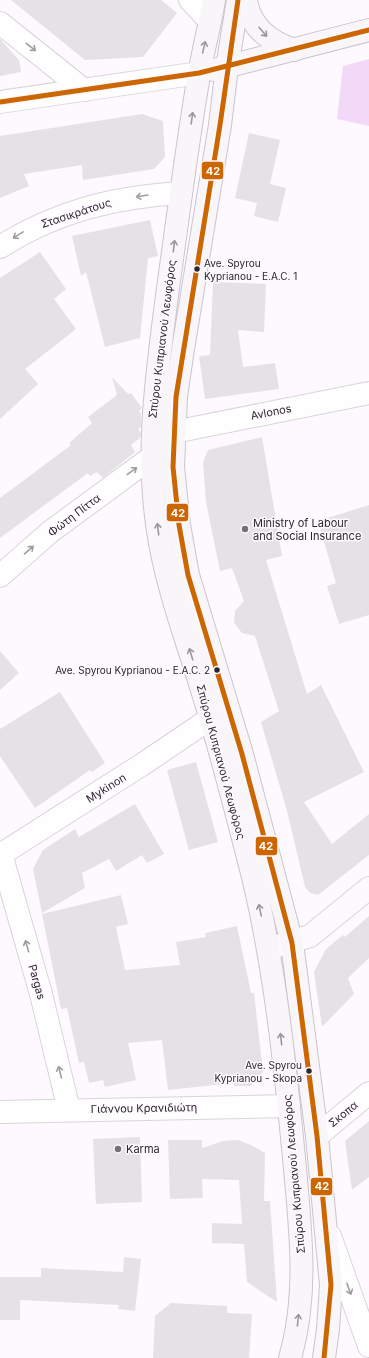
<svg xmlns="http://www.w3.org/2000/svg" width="369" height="1358" viewBox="0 0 369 1358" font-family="Inter,sans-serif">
<rect width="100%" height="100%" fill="#fdf9fe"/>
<polygon fill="#f3d9f8" points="369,59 369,126 337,119 343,66"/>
<g fill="#e5e2e6">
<polygon points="11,0 161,0 177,13 143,57 85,60"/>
<polygon points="0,39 19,60 21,72 0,76"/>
<polygon points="142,114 163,121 165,157 154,169 83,180 82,165 24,174 29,186 0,198 0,136"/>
<polygon points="249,133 280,140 270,184 286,188 278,222 254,216 257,203 235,198"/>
<polygon points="150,220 158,256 148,258 140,338 105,347 86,272 81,276 72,236"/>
<polygon points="40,252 66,289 54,299 76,329 25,369 38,384 0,419 0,278"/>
<polygon points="213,282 266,284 264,332 238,330 243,367 275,363 279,389 205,399 199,356 210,355"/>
<polygon points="112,377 128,394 131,393 142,408 139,411 141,414 141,427 138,429 141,433 140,438 131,445 135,452 103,478 97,472 90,476 88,473 0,538 0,498 71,445 69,443 92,423 88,417 117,395"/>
<polygon points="262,437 282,556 266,560 307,694 321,685 364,772 304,802 332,844 369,814 369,855 318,895 310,893 305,887 287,811 261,722 279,711 255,636 242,633 234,623 235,611 244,601 232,568 220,571 206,502 203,462 208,450"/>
<polygon points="369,505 369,615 339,624 327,586 336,583 318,521"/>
<polygon points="0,651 19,673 0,690"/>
<polygon points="60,692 105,763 92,772 90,770 35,808 0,756 0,729"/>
<polygon points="196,762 218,842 189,850 167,770"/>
<polygon points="135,804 164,854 147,863 142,855 116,871 109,859 82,873 85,888 42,913 33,869 43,850 75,829 79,837"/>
<polygon points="121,895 128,924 116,927 125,970 180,965 176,942 206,937 205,933 237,926 251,993 254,993 263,1072 251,1086 234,1086 234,1083 168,1090 162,1040 128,1043 136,1080 105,1087 103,1080 89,1083 84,1062 79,1063 67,1008 61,1009 42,914"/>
<polygon points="369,916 369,958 348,978 354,994 322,1027 314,972 326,949 343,935 345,937"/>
<polygon points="369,1121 369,1177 352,1190 345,1141"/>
<polygon points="140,1137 142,1202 96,1204 93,1139"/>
<polygon points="168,1140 202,1140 202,1148 223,1141 238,1140 251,1145 265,1153 264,1201 270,1201 277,1302 247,1282 244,1244 212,1243 212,1223 242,1224 239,1180 202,1179 203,1198 170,1199"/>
<polygon points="124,1257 141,1259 135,1311 118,1309 119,1305 20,1300 20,1320 0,1320 0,1277 41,1277 41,1268 123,1272"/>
<polygon points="171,1303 227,1306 227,1313 252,1314 249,1358 153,1358 155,1316"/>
</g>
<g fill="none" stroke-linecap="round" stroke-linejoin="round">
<g stroke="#d8d5d9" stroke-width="24">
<g id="street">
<polyline points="190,0 210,21"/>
<polyline points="0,23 84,90"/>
<polyline points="0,102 199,73"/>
<path d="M 0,247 C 57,211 114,197 181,193"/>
<polyline points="174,432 369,393"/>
<polyline points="0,576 50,532 152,457"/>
<polyline points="1,854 41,994 69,1110"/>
<polyline points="0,855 143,764 211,718"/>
<polyline points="0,1112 289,1106"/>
<polyline points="317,1136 369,1093"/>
<polyline points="330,1236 369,1346"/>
</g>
</g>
<g stroke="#d8d5d9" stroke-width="24">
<polyline id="secondary" points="268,949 310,936 369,888"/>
</g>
<g stroke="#ccc4cd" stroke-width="24">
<g id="primary">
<path d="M 214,0 C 210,25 203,50 199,75 C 187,145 178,217 168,288 C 157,373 144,457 160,543 C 169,593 187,641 202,690 C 221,751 237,814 253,877 C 275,969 285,1064 294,1158 C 300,1225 309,1293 290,1358"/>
<polyline points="238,0 227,67 220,125 183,349 176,397 173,467 179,525 188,575 242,754 292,943 317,1136 331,1285 328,1329 324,1358"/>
<path d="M 246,0 C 250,27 270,42 294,50"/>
<polyline points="214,70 369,30"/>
</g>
</g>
<use href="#street" stroke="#fffeff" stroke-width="22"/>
<use href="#secondary" stroke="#fcfafc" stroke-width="22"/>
<use href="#primary" stroke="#f9f6fa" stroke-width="22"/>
<g stroke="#fef8ff" stroke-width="8">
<g id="bus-1">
<polyline points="238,0 220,125 176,397 173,467 179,525 188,575 242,754 292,943 317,1136 331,1285 324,1358"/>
<polyline points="0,102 199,73 369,30"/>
</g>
</g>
<use href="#bus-1" stroke="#c60" stroke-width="5"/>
</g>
<defs><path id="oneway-shaft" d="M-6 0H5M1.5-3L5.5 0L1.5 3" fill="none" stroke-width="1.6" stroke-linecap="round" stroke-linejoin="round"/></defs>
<g stroke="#9c999d">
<use href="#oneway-shaft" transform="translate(263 32) rotate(49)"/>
<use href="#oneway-shaft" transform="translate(204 47) rotate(-77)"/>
<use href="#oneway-shaft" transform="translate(192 118) rotate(-82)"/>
<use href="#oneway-shaft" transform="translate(174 246) rotate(-83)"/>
<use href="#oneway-shaft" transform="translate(158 529) rotate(-97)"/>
<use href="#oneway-shaft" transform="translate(191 654) rotate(-107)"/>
<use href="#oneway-shaft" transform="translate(260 910) rotate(-102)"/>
<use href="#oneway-shaft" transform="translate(281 1039) rotate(-97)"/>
<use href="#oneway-shaft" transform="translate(298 1320) rotate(-84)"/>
</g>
<g stroke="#a09da0">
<use href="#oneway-shaft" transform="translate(31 47) rotate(38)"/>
<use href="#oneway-shaft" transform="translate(142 196) rotate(171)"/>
<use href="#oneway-shaft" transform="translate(18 235) rotate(148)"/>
<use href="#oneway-shaft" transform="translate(132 471) rotate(-36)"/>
<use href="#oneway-shaft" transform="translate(29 550) rotate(-41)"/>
<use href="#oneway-shaft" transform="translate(27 946) rotate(-106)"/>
<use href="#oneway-shaft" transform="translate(60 1072) rotate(-104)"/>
<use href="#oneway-shaft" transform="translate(349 1289) rotate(70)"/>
</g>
<g fill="#2b272c" stroke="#fef8ff" stroke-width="1.5">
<circle cx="197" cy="269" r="3.5"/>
<circle cx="217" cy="670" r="3.5"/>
<circle cx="309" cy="1071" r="3.5"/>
</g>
<g fill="#747076" stroke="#fef8ff" stroke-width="1.5">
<circle cx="245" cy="529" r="4"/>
<circle cx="118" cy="1149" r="4"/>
</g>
<g text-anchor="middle" stroke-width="3" stroke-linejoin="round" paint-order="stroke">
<g font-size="10" fill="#2b272c" stroke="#fef8ff" text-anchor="end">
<text x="204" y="267" text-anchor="start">Ave. Spyrou<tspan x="204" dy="13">Kyprianou - E.A.C. 1</tspan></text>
<text x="210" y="674">Ave. Spyrou Kyprianou - E.A.C. 2</text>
<text x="302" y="1069">Ave. Spyrou<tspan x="302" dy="13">Kyprianou - Skopa</tspan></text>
</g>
<g font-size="11" fill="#2b272c" stroke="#fef8ff">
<text transform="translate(76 213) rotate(-18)" y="4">Στασικράτους</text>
<text transform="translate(162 339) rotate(-83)" y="4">Σπύρου Κυπριανού Λεωφόρος</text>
<text transform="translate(271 412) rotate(-11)" y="4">Avlonos</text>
<text transform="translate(74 515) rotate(-37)" y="4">Φώτη Πίττα</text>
<text transform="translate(221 762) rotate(75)" y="4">Σπύρου Κυπριανού Λεωφόρος</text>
<text transform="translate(106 788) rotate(-32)" y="4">Mykinon</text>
<text transform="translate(37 982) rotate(74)" y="4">Pargas</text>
<text transform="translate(144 1108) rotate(-1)" y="4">Γιάννου Κρανιδιώτη</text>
<text transform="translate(343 1114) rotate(-39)" y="4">Σκοπα</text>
<text transform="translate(294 1174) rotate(-95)" y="4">Σπύρου Κυπριανού Λεωφόρος</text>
</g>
<g font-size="11" fill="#2b272c" stroke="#fef8ff" text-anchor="start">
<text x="253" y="527">Ministry of Labour<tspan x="253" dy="13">and Social Insurance</tspan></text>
<text x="126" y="1153">Karma</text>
</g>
</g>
<g stroke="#fef8ff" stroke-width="1.5">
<rect x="201" y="161" width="23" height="19" rx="4" fill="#c60"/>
<rect x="166" y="503" width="23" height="19" rx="4" fill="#c60"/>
<rect x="255" y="836" width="23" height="20" rx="4" fill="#c60"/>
<rect x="310" y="1177" width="23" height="19" rx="4" fill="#c60"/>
</g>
<g font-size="11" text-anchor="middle" font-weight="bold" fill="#fff">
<text x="213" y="175">42</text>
<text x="178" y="517">42</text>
<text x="266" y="850">42</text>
<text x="322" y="1190">42</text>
</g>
</svg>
